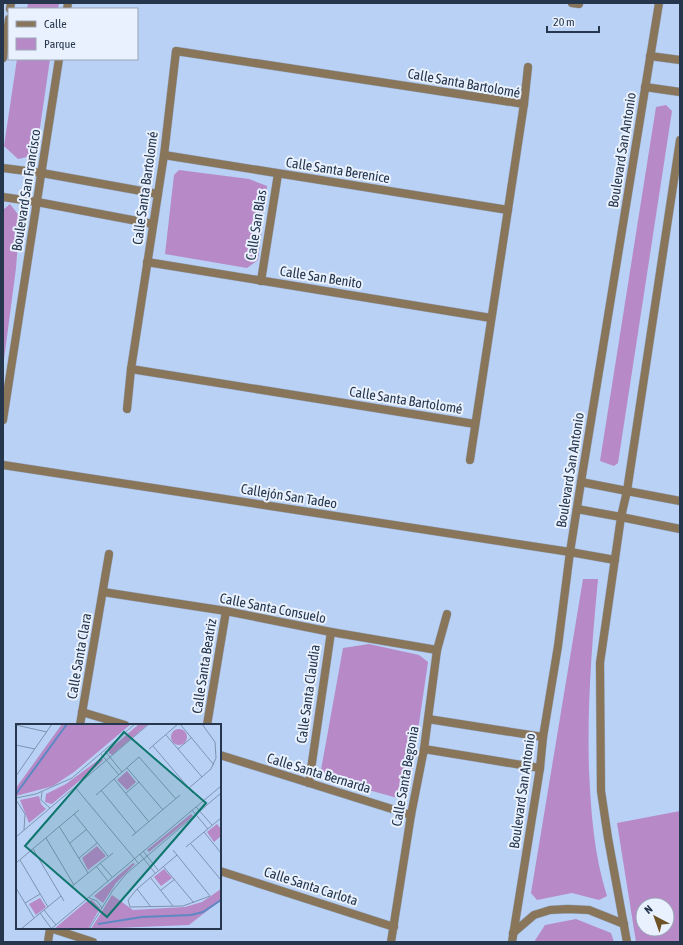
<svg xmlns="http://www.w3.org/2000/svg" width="683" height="945" viewBox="0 0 683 945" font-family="'Asap Condensed',sans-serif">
<rect width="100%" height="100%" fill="#b9d1f4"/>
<g fill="#b789c7" fill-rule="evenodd">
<polygon points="28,3 59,3 58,9 27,9"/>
<polygon points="17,59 50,59 36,155 18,159 4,146"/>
<polygon points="666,105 672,111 618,463 614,466 600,461 656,107"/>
<polygon points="179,170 249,179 267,186 258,260 247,268 165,254 174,175"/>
<polygon points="10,204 20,217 16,268 3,367 3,210"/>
<path d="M 583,579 L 598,579 C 592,642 587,706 589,770 C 591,813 594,855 607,896 L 599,900 L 572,893 L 537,900 L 531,893 Z"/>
<polygon points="369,644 419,655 428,662 409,792 401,799 336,781 321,770 343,648"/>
<path d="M 680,811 L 680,942 L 636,942 L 617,823 ZM 643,905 L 667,905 L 667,929 L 643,929 Z"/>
<polygon points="576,919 611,933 614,942 534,942 545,925"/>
</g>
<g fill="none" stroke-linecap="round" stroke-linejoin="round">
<g stroke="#99afcf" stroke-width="9">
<g id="minor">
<polyline points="572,3 579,4"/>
<polyline points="164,155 508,210"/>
<polyline points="42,173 158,194"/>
<polyline points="37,202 153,224"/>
<polyline points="147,262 491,318"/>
<polyline points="261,281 278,174"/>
<polyline points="131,369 475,424"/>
<polyline points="127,409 131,369 164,155 176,51 524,104"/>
<polyline points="470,460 524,104 528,67"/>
<polyline points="3,465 570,552"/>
<polyline points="627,491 680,501"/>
<polyline points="621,517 680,529"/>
<polyline points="103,592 226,611 331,632 437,650"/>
<polyline points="82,712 125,725"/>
<polyline points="428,719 543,737"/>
<polyline points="80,725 109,554"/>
<polyline points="207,725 226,611"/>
<polyline points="424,749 540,768"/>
<polyline points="220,755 411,815"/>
<polyline points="309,783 331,632"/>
<polyline points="220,871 394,927"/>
<polyline points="50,928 93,942"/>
<polyline points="48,942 50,928"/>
<polyline points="391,942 411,815 424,749 437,650 447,614"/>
</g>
</g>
<g stroke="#99afcf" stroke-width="9">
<g id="tertiary">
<polyline points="10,9 11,3"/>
<polyline points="67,9 68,3"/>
<polyline points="650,56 680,60"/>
<polyline points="3,58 9,19"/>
<polyline points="645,87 680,92"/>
<polyline points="3,168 42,173"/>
<polyline points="3,197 37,202"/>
<polyline points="3,420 59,59"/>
<polyline points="581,482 627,491"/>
<polyline points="577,509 621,517"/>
<polyline points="570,552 615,560"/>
<polyline points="513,933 534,915 550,910 568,909 589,910 624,924"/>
<polyline points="512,942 540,768 543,737 558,646 570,552 581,482 659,3"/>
<polyline points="627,942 608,838 601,791 600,663 621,517 627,491 680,140"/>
</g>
</g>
<use href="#minor" stroke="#88755a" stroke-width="8"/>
<use href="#tertiary" stroke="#88755a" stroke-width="8"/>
</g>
<g text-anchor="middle" stroke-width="4" stroke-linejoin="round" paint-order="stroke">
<g font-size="14" fill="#26364d" stroke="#e8f1fd">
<text transform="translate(464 83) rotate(10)" y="5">Calle Santa Bartolomé</text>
<text transform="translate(622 150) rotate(-81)" y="5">Boulevard San Antonio</text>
<text transform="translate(338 170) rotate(9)" y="5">Calle Santa Berenice</text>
<text transform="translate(145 188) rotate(-82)" y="5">Calle Santa Bartolomé</text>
<text transform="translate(26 190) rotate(-81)" y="5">Boulevard San Francisco</text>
<text transform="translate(256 225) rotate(-81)" y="5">Calle San Blas</text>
<text transform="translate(321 277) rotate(9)" y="5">Calle San Benito</text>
<text transform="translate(406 400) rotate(9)" y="5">Calle Santa Bartolomé</text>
<text transform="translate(570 470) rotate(-81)" y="5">Boulevard San Antonio</text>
<text transform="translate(289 496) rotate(9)" y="5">Callejón San Tadeo</text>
<text transform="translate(273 608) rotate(11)" y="5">Calle Santa Consuelo</text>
<text transform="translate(79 656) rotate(-80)" y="5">Calle Santa Clara</text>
<text transform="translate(204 666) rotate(-81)" y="5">Calle Santa Beatriz</text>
<text transform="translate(308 694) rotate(-82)" y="5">Calle Santa Claudia</text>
<text transform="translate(319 773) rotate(17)" y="5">Calle Santa Bernarda</text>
<text transform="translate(405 776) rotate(-80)" y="5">Calle Santa Begonia</text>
<text transform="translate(522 791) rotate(-82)" y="5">Boulevard San Antonio</text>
<text transform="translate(311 886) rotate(18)" y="5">Calle Santa Carlota</text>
</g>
</g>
<g transform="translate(16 724)">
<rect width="205" height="205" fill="#b9d1f4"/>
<path d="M 46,0 L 115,0 L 58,48 L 37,62 L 0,72 L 0,64 ZM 123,0 L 132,0 L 96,31 L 93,29 L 93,26 ZM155 13a8 8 0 1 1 16 0a8 8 0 1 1-16 0ZM 85,34 L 87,36 L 81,42 L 36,80 L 29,78 L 30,70 L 50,60 ZM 111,47 L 120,58 L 111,66 L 101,56 ZM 23,72 L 25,80 L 30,85 L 13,99 L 4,76 ZM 175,90 L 177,92 L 133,128 L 131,126 ZM 201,100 L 205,105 L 205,112 L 198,118 L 191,108 ZM 81,122 L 90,132 L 72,146 L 66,134 ZM 117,139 L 119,140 L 100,159 L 87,179 L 78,172 ZM 148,145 L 156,154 L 145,162 L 138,153 ZM 205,165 L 205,176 L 173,201 L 75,205 L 96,171 L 117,186 L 169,183 L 186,178 ZM 24,174 L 30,183 L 20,191 L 13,180 ZM 76,176 L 84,184 L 72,205 L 38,205 L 70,178 Z" fill="#b789c7"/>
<path fill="none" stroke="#5e88c3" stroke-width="2" d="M 0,70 L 51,0M 82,200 L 126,193 L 175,191 L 187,188 L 205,176"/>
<path fill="none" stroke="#7e93b1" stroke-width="1" d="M 164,0 L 198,41M 0,1 L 31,8M 150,11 L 186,53M 0,21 L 19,25M 137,22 L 177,69M 133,25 L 162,0M 162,25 L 175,14M 89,27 L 106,48M 85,30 L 103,51M 111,44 L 147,86M 0,52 L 36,0M 98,55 L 133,98M 59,63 L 123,140M 173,64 L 195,45 L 200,34 L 199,18 L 186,0M 85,66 L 120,109M 26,68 L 25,76 L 34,84M 110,69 L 123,58M 80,71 L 123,33 L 160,75M 0,74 L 20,70 L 56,54 L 119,0M 0,76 L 9,90 L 8,106M 180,83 L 196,101M 176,86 L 192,105M 58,90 L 92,132M 43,102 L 72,149M 188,108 L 205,129M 116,112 L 164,71M 0,113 L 133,0M 30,114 L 58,161M 54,119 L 71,105M 175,120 L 205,156M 170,123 L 205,94M 17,125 L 48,177M 157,126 L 161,131 L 194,172 L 167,182 L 114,183 L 112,176 L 121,165 L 161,131M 127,127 L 142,146M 124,130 L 139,149M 63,134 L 81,119M 4,136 L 32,183M 0,139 L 63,86M 84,139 L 96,153M 80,142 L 92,157M 147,142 L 178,179M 134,153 L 157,182M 55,163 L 97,129M 0,164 L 18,194M 121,165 L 135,183M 145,166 L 159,155M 73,174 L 81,177 L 86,184M 9,179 L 24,170M 28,186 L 40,201M 24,189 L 35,204M 5,205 L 45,172M 35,205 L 205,62M 73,205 L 97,166 L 110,150 L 205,69M 132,205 L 175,205"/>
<path fill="#0f766e" fill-opacity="0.15" stroke="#0f766e" stroke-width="2" d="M 108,8 L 190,79 L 91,193 L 9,122 Z"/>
<rect width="205" height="205" fill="none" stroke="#26364d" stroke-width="2"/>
</g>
<rect width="683" height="945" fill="none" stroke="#26364d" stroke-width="8"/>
<rect x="8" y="8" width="130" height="52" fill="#e8f1fd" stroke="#9aa6b7"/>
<rect x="16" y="21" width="20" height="6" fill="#88755a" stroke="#9aa6b7"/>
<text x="44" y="28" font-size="12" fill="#26364d">Calle</text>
<rect x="16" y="38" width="20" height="12" fill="#b789c7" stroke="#9aa6b7"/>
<text x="44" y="48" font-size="12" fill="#26364d">Parque</text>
<g transform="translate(655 917) rotate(319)"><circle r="19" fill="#e8f1fd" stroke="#9aa6b7"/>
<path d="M0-3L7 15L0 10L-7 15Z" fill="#6f5326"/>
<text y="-6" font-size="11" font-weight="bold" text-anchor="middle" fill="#26364d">N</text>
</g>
<path d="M547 26v6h52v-6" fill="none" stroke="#26364d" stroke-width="2"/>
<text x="553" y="26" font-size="12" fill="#26364d" stroke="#e8f1fd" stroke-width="3" paint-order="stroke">20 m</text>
</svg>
